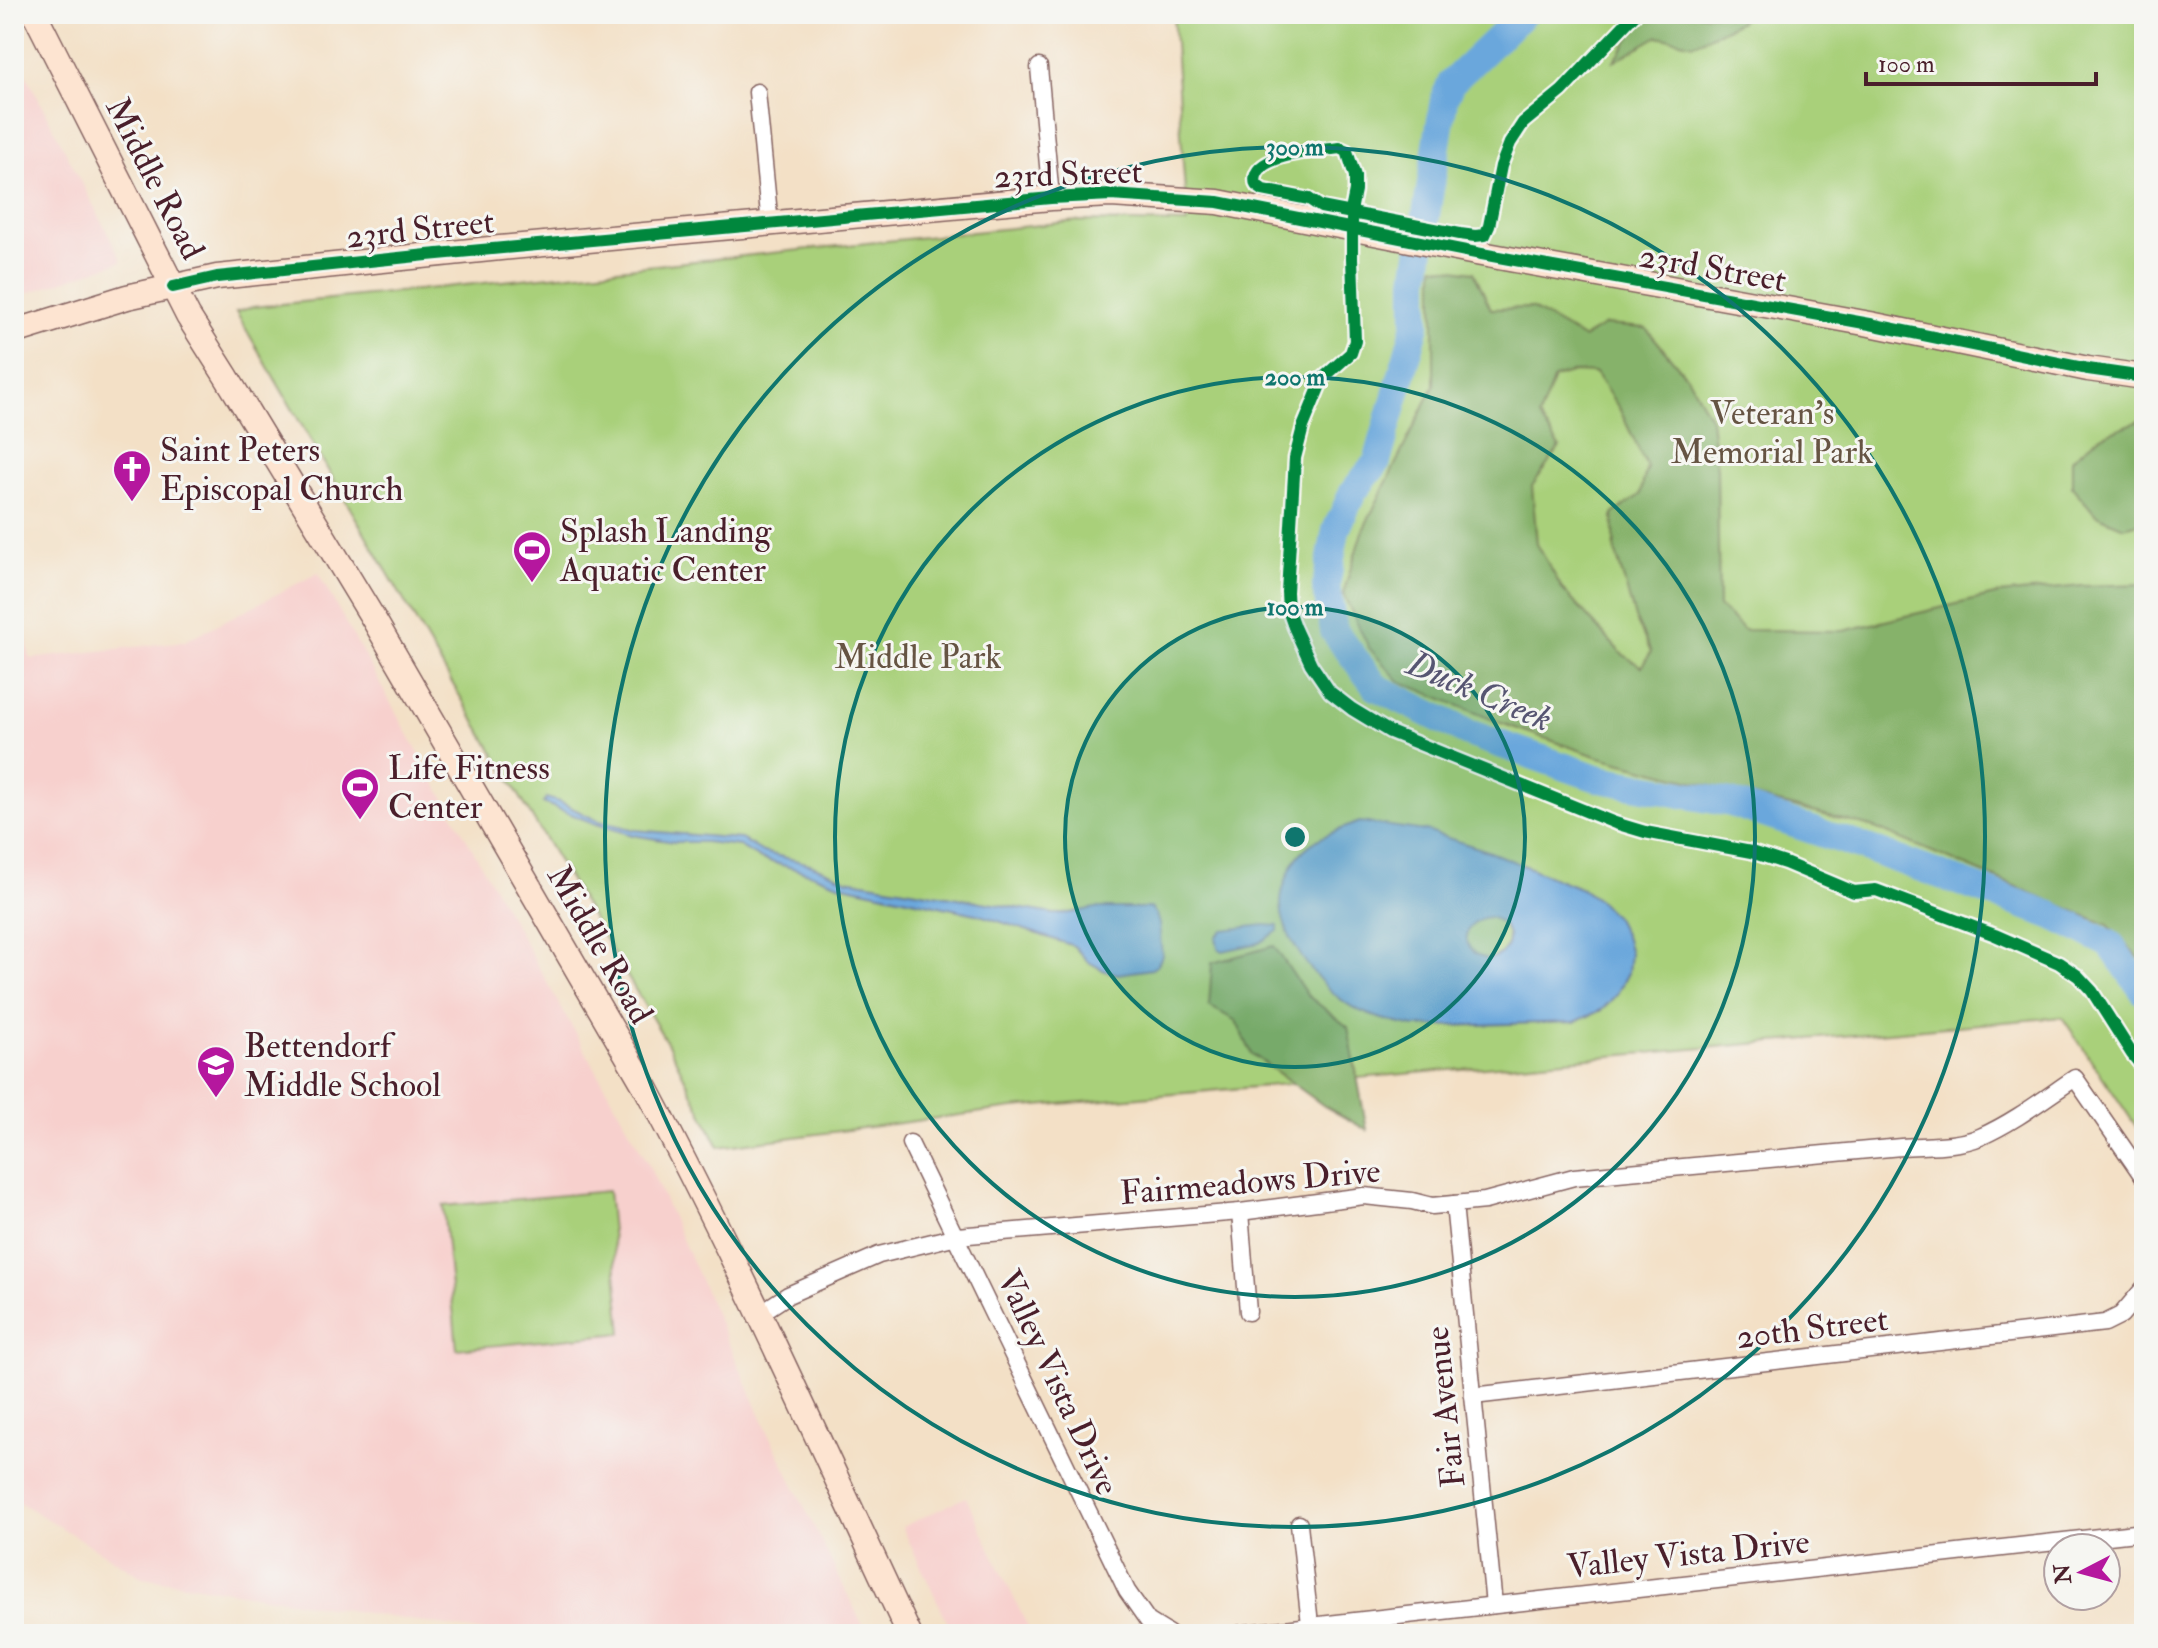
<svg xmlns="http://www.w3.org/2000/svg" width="2158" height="1648" viewBox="0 0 2158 1648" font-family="'IM FELL Double Pica',serif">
<rect width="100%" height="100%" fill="#f6f6f2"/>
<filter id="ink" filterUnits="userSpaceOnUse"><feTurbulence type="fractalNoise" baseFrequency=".0125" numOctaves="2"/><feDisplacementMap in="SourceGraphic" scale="16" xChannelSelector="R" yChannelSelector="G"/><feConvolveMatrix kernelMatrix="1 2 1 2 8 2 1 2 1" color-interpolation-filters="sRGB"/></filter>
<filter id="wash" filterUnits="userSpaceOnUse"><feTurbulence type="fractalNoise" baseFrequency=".006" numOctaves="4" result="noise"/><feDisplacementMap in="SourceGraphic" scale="32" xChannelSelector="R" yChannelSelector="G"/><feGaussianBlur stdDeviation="1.8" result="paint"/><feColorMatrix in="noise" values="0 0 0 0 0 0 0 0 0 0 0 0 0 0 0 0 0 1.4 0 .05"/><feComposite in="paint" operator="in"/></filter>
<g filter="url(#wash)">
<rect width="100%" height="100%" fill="#f3e0c6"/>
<g fill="#f7d0cd">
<polygon points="14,51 122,261 14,298"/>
<polygon points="14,558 30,659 185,641 318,573 647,1161 775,1447 867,1634 496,1634 142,1577 14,1499"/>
<polygon points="966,1497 1031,1634 953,1634 902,1527"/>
</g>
<g fill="#a9d07a" stroke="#7a7852" stroke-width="2">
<polygon points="1173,14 2144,14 2144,1138 2062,1017 1013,1108 719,1147 670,1048 442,666 236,312 253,307 1078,221 1187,223"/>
<polygon points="608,1191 622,1333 457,1349 443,1206"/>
</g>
<g fill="#86b26a" stroke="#68684a" stroke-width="2" fill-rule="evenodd">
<polygon points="1646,14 1748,14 1739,22 1694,44 1658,36 1613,62"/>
<path d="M 1434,266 L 1474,272 L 1491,309 L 1531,308 L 1583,338 L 1605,325 L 1646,328 L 1688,378 L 1711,419 L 1717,469 L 1719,607 L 1744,630 L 1843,631 L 1999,594 L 2082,586 L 2144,584 L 2144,963 L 2108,925 L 1875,828 L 1599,757 L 1498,722 L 1399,681 L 1369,648 L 1343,594 L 1362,532 L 1434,386 ZM 1574,372 L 1595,373 L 1619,408 L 1647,467 L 1640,495 L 1613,514 L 1615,550 L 1635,618 L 1651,652 L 1642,667 L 1621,653 L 1563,590 L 1537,544 L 1532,486 L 1560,447 L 1539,417 L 1554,378 Z"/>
<polygon points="2144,419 2144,522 2124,527 2096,515 2072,487 2072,459 2100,436"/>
<polygon points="1274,946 1307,995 1348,1027 1367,1130 1324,1106 1252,1054 1236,1021 1209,1006 1212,963"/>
</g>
<g fill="#6ba7dc" stroke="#5a6384" stroke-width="2" fill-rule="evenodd">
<polygon points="546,798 562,803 596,820 635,830 741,839 763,852 810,864 846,879 1054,914 1064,914 1095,908 1151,908 1156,914 1159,924 1162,956 1158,964 1152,969 1118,974 1105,971 1087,961 1074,946 980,915 839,884 809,873 761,859 739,846 705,842 674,842 632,835 593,823 543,803"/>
<path d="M 1360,822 L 1426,831 L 1488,851 L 1582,889 L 1601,902 L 1616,918 L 1625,936 L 1630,953 L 1628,973 L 1617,994 L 1602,1010 L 1575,1022 L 1415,1027 C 1395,1023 1374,1018 1356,1009 C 1325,994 1283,941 1281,906 C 1280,891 1290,866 1300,854 C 1315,837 1339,830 1360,822 ZM 1489,917 C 1515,924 1514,954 1488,959 C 1459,954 1460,920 1489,917 Z"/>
<polygon points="1264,925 1278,926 1278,931 1259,943 1223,951 1218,948 1216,937 1223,930"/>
</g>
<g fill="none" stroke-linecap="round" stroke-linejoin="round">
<polyline stroke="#6ba7dc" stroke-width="28" points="1523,14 1451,83 1444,99 1416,280 1416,325 1377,462 1353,492 1336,530 1326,586 1334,631 1376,687 1468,733 1600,779 1731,803 1866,848 2051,915 2110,944 2144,992"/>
</g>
</g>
<g filter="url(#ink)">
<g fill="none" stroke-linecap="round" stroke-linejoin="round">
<g stroke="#856361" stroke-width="19">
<g id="street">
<polyline points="1039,67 1051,198"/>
<polyline points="757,92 770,225"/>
<polyline points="910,1143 1127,1591 1148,1621 1169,1634"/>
<polyline points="1454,1204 1494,1605"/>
<polyline points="1240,1212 1248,1312"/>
<path d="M 759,1314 L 788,1295 L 879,1255 L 957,1236 L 1240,1212 L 1364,1196 L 1412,1201 L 1432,1206 L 1454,1204 L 1485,1201 L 1574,1177 L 1901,1147 C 1927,1145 1956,1147 1980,1137 C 2014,1122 2045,1098 2075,1078 L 2144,1178"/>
<polyline points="1473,1396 2105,1323 2121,1315 2144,1288"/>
<polyline points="1299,1524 1311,1633"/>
<polyline points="1239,1634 2144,1532"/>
</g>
</g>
<g stroke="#856361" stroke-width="27">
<g id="secondary">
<path d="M 35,14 L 188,316 L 226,376 L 373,618 L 646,1088 C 741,1266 823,1451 909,1634"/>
<polyline points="14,332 127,297 217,277 500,248 1051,198 1111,195 1218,202 1476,253 1870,324 2088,369 2144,377"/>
</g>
</g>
<use href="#street" stroke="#fff" stroke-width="16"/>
<use href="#secondary" stroke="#fde4d1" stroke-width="24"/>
<g stroke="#f6f6f2" stroke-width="17">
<g id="cycleway">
<path d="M 1635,14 L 1562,91 L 1523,123 L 1510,143 L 1501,166 L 1489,226 L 1485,235 L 1475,236 L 1460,234 L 1321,207 L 1309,199 L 1263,190 L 1256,185 C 1247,153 1320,151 1340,148 L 1347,151 L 1355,176 L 1355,191 L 1352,206 L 1352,258 L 1355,341 L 1351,353 L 1323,378 L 1303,427 L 1295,458 L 1287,592 L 1288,610 L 1294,627 L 1311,664 L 1330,692 L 1352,709 L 1390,732 L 1615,823 L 1645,832 L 1751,852 L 1785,863 L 1854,892 L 1876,890 L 1995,935 L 2059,963 L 2078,976 L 2092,991 L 2132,1054 L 2144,1069"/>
<polyline points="173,287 217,277 427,255 1051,198 1111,195 1218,202 1476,253 1870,324 2088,369 2144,377"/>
</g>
</g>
<use href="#cycleway" stroke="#00873e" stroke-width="12"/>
</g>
</g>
<circle cx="1295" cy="837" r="230" fill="#0f766e" fill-opacity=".12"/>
<g fill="none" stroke="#0f766e" stroke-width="4">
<circle cx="1295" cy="837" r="230"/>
<circle cx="1295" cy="837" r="460"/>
<circle cx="1295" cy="837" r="690"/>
</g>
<defs>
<g id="church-pin" transform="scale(2)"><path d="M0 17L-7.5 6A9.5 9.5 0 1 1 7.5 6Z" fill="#b5179e" stroke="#f6f6f2"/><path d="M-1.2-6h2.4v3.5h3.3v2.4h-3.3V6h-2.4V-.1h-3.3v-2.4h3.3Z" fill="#fff"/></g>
<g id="stadium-pin" transform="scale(2)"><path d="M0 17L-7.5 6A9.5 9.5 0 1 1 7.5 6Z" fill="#b5179e" stroke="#f6f6f2"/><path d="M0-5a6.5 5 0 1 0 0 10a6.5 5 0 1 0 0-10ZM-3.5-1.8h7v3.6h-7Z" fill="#fff"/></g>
<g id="school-pin" transform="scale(2)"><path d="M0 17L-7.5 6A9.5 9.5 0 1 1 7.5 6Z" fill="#b5179e" stroke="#f6f6f2"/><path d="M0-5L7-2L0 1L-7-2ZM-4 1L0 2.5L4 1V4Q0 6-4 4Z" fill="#fff"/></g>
</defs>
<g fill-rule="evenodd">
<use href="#church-pin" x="132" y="469"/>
<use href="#stadium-pin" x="532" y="550"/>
<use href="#stadium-pin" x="360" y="787"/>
<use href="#school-pin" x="216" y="1065"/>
</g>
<g text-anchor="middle" stroke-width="6" stroke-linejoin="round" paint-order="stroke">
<g font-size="34" fill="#4a1f2b" stroke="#f6f6f2">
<text transform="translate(1068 173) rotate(-2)" y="12">23rd Street</text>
<text transform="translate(156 178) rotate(63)" y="12">Middle Road</text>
<text transform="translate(420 228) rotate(-6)" y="12">23rd Street</text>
<text transform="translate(1713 267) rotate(10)" y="12">23rd Street</text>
<text transform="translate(601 944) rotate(60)" y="12">Middle Road</text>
<text transform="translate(1250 1181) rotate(-5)" y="12">Fairmeadows Drive</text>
<text transform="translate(1812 1327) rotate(-7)" y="12">20th Street</text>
<text transform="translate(1059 1382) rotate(65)" y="12">Valley Vista Drive</text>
<text transform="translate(1444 1407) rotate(-96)" y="12">Fair Avenue</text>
<text transform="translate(1688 1553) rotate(-6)" y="12">Valley Vista Drive</text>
</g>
<g font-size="34" fill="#665443" stroke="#f6f6f2">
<text x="1772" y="424">Veteran's<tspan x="1772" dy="39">Memorial Park</tspan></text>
<text x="918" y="668">Middle Park</text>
</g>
<g font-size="34" fill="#4a1f2b" stroke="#f6f6f2" text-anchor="start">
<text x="160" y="461">Saint Peters<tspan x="160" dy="39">Episcopal Church</tspan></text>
<text x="560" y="542">Splash Landing<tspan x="560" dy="39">Aquatic Center</tspan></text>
<text x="388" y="779">Life Fitness<tspan x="388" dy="39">Center</tspan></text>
<text x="244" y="1057">Bettendorf<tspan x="244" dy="39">Middle School</tspan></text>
</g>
<g font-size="36" font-style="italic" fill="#575572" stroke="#f6f6f2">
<text transform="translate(1480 690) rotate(23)" y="13">Duck Creek</text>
</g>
</g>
<circle cx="1295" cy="837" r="12" fill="#0f766e" stroke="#f6f6f2" stroke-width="4"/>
<g font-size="24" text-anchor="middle" font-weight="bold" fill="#0f766e" stroke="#f6f6f2" stroke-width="6" stroke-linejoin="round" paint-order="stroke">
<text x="1295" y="155">300 m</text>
<text x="1295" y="385">200 m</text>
<text x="1295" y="615">100 m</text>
</g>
<rect width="2158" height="1648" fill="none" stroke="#f6f6f2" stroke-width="48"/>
<g transform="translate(2082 1572) rotate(264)"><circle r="38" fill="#f6f6f2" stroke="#b1a0a2" stroke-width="2"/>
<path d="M0-6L14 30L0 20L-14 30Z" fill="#b5179e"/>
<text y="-12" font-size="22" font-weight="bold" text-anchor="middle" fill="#4a1f2b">N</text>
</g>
<path d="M1866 72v12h230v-12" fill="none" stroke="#4a1f2b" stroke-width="4"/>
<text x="1878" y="72" font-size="24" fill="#4a1f2b" stroke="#f6f6f2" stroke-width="6" paint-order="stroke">100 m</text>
</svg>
